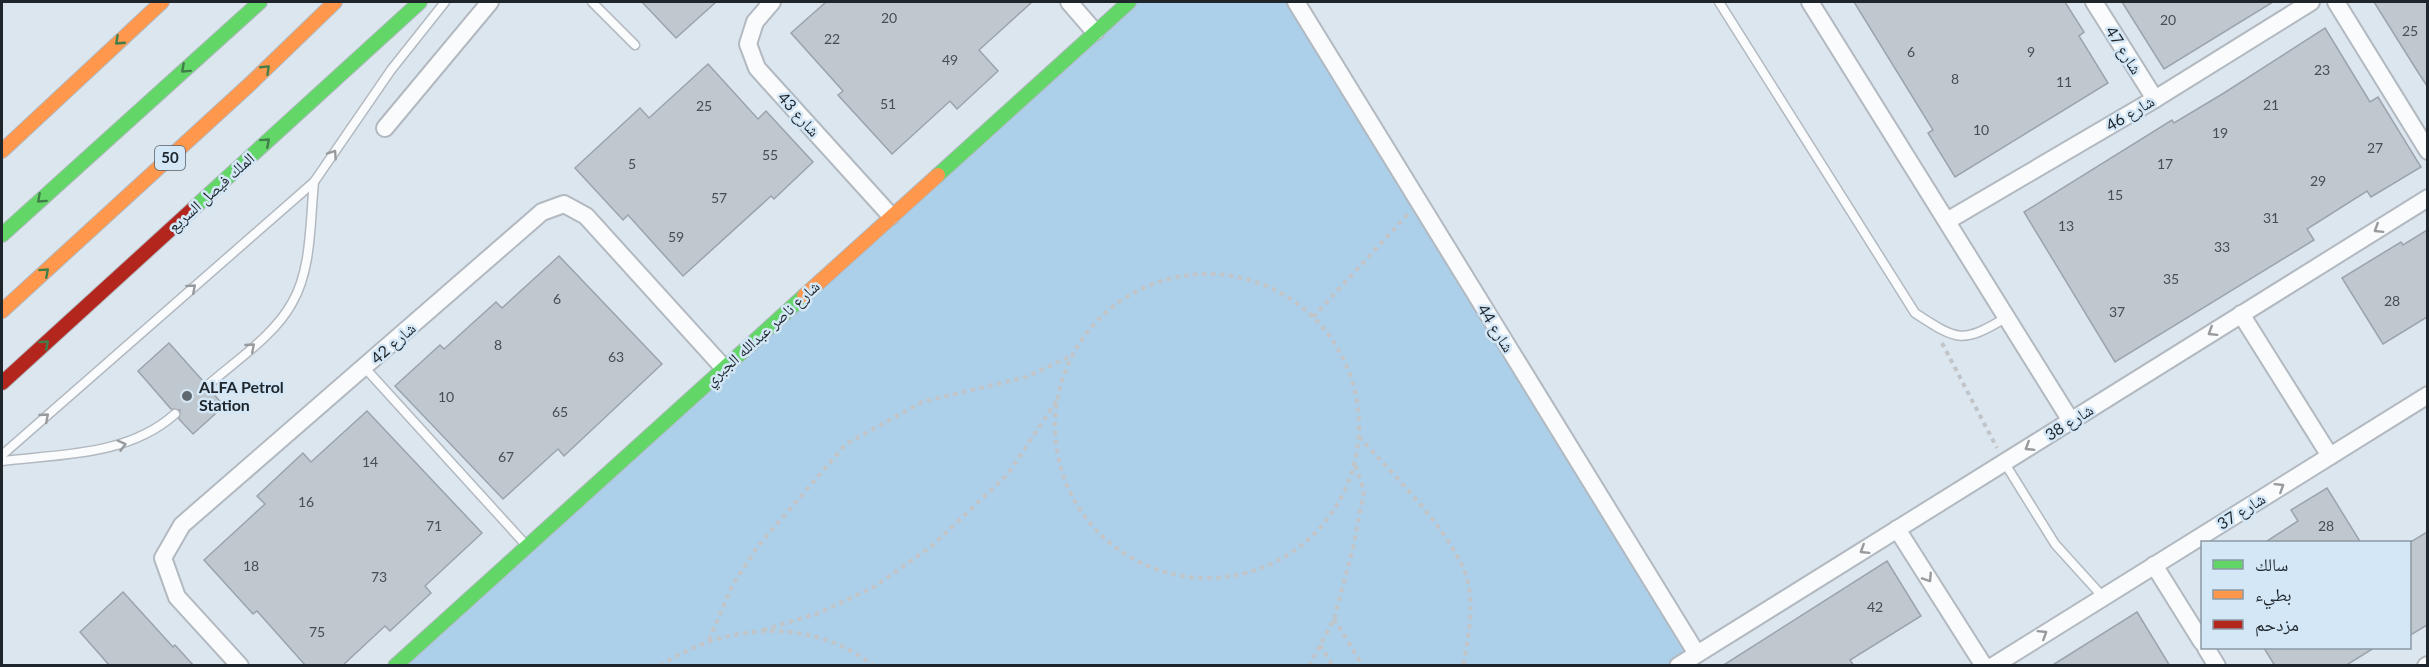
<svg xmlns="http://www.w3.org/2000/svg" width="2429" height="667" viewBox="0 0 2429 667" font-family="Lato,'Noto Naskh Arabic',sans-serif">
<rect width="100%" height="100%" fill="#dce6ee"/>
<polygon fill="#accfea" points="1130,2 1296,2 1697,654 1678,666 395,666"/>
<g fill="#c0c8cf" stroke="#9ca3aa" stroke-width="1.5">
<polygon points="642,2 716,2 676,38"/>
<polygon points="826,2 1032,2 979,50 998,71 957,109 950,101 892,154 838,95 843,91 791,33"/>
<polygon points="1854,2 2065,2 2084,32 2079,36 2108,83 1955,177 1928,133 1933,130"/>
<polygon points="2122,2 2273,2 2164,69"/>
<polygon points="2374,2 2427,2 2427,86 2416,69"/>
<polygon points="2325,28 2370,102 2378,97 2421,167 2371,197 2367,191 2307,229 2314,240 2115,362 2024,212 2172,120 2174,123 2224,93"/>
<polygon points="708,64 758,119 766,111 813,162 774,199 771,196 683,276 628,215 623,220 575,168 640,108 649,118"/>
<polygon points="2427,230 2427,317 2383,344 2342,278 2401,242 2403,245"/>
<polygon points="559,256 662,364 564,456 558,449 503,499 395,386 440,345 444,349 496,302 502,308"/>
<polygon points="169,343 203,381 203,391 211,391 224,406 193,434 179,419 180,410 171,409 138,371"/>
<polygon points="367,411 482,533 425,586 431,593 390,631 385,626 342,666 306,666 257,611 253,614 204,560 265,504 257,496 303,453 311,462"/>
<polygon points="2327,488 2361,543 2264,543 2298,521 2291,510"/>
<polygon points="2427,532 2427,625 2409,636 2409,543"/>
<polygon points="1887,561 1921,616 1850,660 1854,666 1722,666"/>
<polygon points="123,592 173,647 175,645 194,666 110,666 80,632"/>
<polygon points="2137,612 2170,666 2051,666"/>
<polygon points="2264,648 2374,648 2345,666 2275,666"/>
</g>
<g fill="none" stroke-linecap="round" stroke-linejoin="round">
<g stroke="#b2b9c0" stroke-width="11">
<g id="lane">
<polyline points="592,2 635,45"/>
<path d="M 1719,2 L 1915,313 C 1958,341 1962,344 2007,317"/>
<polyline points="365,368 526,545"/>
<path d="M 207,386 C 235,361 274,336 292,303 C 312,269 310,220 314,182"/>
<polyline points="2,455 314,182 391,70 445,2"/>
<path d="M 2,461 C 61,454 128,456 175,414"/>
<polyline points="2004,462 2055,544 2103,597"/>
</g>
</g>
<g stroke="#b2b9c0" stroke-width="20">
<g id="street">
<polyline points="772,2 755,22 748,44 757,68 891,216"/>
<polyline points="1069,2 1095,32"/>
<polyline points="1296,2 1697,654"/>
<polyline points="1810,2 2071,421"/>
<polyline points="2094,2 2155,99"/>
<polyline points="2336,2 2428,151"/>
<polyline points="385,128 490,2"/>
<polyline points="1947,221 2155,99 2311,2"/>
<polyline points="2241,314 2330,456"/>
<polyline points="1897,529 1984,666"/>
<polyline points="2154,565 2202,642"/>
<polyline points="2206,648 2217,666"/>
<polyline points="240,666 177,597 163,558 182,525 542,212 564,204 586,216 723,367"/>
<polyline points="1678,666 2428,198"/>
<polyline points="1993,666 2428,395"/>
<polyline points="2426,666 2428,665"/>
</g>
</g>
<g stroke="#b2b9c0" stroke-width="16">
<g id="fast">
<polyline points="938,175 1129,2"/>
<polyline points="194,208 420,2"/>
<polyline points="2,235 260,2"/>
<polyline points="395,666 804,296"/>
</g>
</g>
<g stroke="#b2b9c0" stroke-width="16">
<g id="slow">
<polyline points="2,151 162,2"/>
<polyline points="804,296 938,175"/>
<polyline points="2,311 249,85 335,2"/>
</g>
</g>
<g stroke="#b2b9c0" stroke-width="16">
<polyline id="jam" points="2,383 194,208"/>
</g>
<g stroke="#c2c5c8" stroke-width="4" stroke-dasharray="4.5 4.5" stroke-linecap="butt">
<circle cx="1207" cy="426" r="152"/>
<polyline points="1313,317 1408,214"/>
<polyline points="1942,343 1997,448"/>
<path d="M 1359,437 C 1392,473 1445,525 1464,570 C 1476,600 1469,635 1463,666"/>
<polyline points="1334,619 1363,666"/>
<polyline points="763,630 819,613 874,587 933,545 1008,474 1057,400"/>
<polyline points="709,640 732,586 758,546 846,444 922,402 1026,377 1073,355"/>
<polyline points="1320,645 1333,666"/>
<path d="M 660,666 C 725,623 810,616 874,666"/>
<polyline points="1309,666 1334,619 1353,548 1364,491 1355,465"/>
</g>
<use href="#lane" stroke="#fafbfc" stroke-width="8"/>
<use href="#street" stroke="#fafbfc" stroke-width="16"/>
<use href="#fast" stroke="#63d668" stroke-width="14"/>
<use href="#slow" stroke="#ff974d" stroke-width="14"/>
<use href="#jam" stroke="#b3261e" stroke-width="14"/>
</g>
<defs><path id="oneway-chevron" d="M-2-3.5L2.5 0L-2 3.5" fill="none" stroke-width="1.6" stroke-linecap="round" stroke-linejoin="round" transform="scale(1.5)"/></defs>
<g stroke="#407e4a">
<use href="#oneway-chevron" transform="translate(119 41) rotate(137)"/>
<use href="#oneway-chevron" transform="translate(185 69) rotate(138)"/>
<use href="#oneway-chevron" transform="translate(266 69) rotate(-44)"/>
<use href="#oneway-chevron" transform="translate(266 142) rotate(-42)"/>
<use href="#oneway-chevron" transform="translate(41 199) rotate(138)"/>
<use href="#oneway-chevron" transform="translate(45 272) rotate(-42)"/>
<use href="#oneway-chevron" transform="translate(45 344) rotate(-42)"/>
</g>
<g stroke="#979b9e">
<use href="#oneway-chevron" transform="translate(333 154) rotate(-56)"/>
<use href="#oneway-chevron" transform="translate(2378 229) rotate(148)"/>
<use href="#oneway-chevron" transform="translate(192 288) rotate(-41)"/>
<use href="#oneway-chevron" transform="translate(2212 332) rotate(148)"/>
<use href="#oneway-chevron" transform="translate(251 347) rotate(-41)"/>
<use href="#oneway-chevron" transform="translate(45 417) rotate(-41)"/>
<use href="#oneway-chevron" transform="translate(122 445) rotate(-15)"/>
<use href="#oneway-chevron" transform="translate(2029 447) rotate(148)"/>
<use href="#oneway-chevron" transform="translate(2280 487) rotate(-32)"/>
<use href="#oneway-chevron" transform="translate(1864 550) rotate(148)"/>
<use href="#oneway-chevron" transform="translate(1928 578) rotate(57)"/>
<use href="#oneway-chevron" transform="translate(2043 634) rotate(-32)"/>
</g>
<circle fill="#60696f" stroke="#d4e7f6" stroke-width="2" cx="187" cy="396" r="6"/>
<g text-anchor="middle" stroke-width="5" stroke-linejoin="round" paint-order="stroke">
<g font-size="14" fill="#464e54">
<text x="889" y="23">20</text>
<text x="2168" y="25">20</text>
<text x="2410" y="36">25</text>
<text x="832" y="44">22</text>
<text x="1911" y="57">6</text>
<text x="2031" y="57">9</text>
<text x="950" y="65">49</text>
<text x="2322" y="75">23</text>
<text x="1955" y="84">8</text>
<text x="2064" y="87">11</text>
<text x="888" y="109">51</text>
<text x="2271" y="110">21</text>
<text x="704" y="111">25</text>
<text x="1981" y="135">10</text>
<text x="2220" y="138">19</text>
<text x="2375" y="153">27</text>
<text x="770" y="160">55</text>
<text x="632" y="169">5</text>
<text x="2165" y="169">17</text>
<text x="2318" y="186">29</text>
<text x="2115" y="200">15</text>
<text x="719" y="203">57</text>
<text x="2271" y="223">31</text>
<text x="2066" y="231">13</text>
<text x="676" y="242">59</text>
<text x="2222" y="252">33</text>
<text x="2171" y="284">35</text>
<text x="557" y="304">6</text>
<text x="2392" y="306">28</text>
<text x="2117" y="317">37</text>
<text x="498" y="350">8</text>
<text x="616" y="362">63</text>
<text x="446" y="402">10</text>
<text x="560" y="417">65</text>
<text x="506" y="462">67</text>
<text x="370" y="467">14</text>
<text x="306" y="507">16</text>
<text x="434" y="531">71</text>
<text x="2326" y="531">28</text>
<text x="251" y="571">18</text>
<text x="379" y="582">73</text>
<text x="1875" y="612">42</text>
<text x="317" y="637">75</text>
</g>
<rect fill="#d4e7f6" stroke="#555f68" stroke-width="1.5" x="155" y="146" width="30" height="24" rx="4.5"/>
<g font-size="15" font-weight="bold" fill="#1e252b">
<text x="170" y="163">50</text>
</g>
<g font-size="16" fill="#1e252b" stroke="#d4e7f6">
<text transform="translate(2124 50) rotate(58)" y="6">شارع 47</text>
<text transform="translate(2130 113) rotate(-31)" y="6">شارع 46</text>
<text transform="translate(799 114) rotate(48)" y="6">شارع 43</text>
<text transform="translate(211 192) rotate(-42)" y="6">الملك فيصل السريع</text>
<text transform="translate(1496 328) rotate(58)" y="6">شارع 44</text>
<text transform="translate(762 333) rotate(-42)" y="6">شارع ناصر عبدالله الجبري</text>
<text transform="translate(393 343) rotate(-41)" y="6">شارع 42</text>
<text transform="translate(2069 422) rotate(-32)" y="6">شارع 38</text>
<text transform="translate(2241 511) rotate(-32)" y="6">شارع 37</text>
</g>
<g font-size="16" font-weight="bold" fill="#1e252b" stroke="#d4e7f6" text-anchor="start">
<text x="199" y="393">ALFA Petrol<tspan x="199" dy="18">Station</tspan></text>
</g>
</g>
<rect width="2429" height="667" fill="none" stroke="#1e252b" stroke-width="6"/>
<rect x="2201" y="541" width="210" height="108" fill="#d4e7f6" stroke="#8b99a5" stroke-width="1.5"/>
<rect x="2213" y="560" width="30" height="9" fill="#63d668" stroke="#8b99a5" stroke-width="1.5"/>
<text x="2255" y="571" font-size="18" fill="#1e252b">سالك</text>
<rect x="2213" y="590" width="30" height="9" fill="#ff974d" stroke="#8b99a5" stroke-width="1.5"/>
<text x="2255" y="601" font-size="18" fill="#1e252b">بطيء</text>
<rect x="2213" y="620" width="30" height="9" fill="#b3261e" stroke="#8b99a5" stroke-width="1.5"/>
<text x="2255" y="631" font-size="18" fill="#1e252b">مزدحم</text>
</svg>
